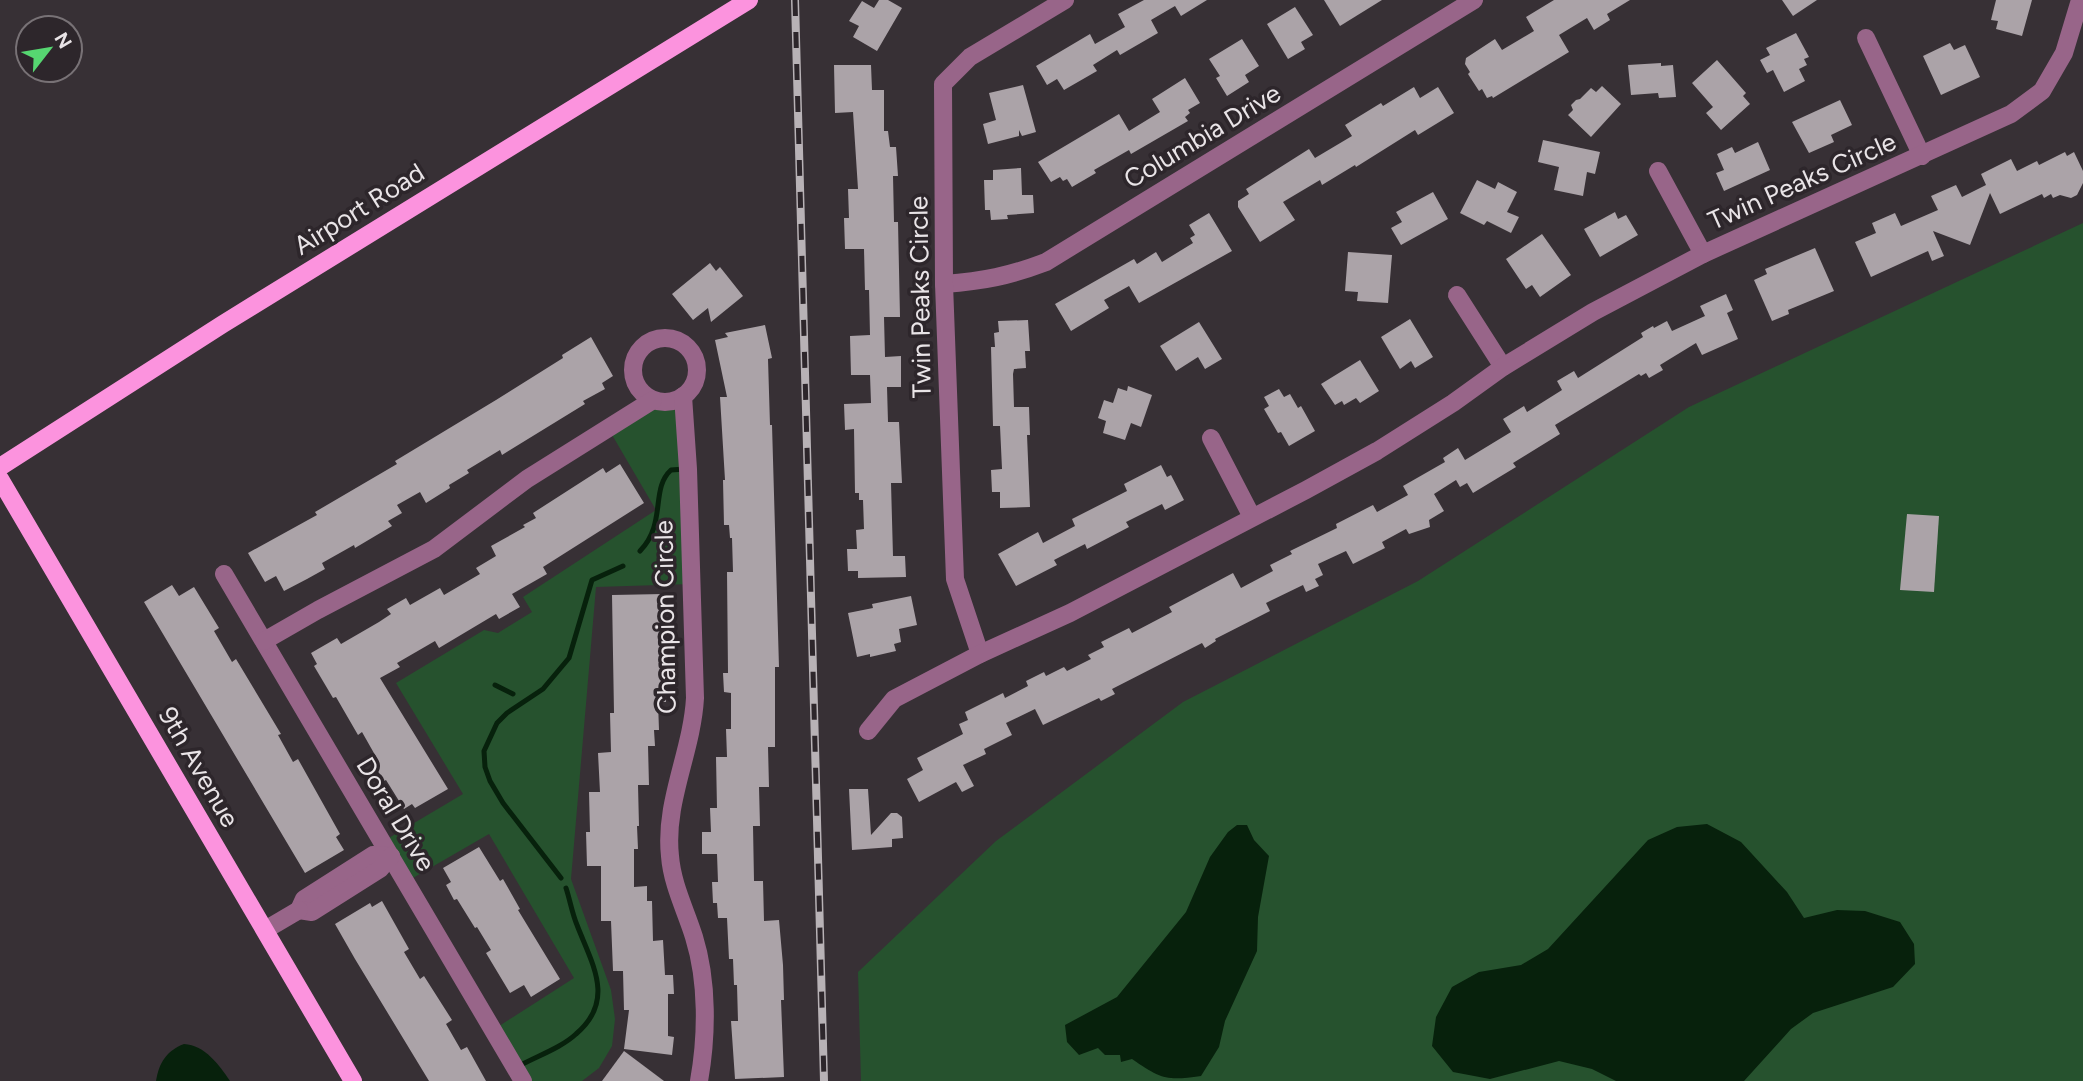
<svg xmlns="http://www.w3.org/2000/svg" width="2083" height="1081" viewBox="0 0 2083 1081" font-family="Figtree,sans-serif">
<rect width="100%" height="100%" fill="#373035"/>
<g fill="#26522e">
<polygon points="2083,223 2083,1081 861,1081 858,972 996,841 1183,702 1418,581 1689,407"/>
<polygon points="679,399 692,584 596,587 571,879 611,990 615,1019 612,1046 599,1068 582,1081 523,1081 493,1030 574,978 489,834 406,882 382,842 463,794 396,683 484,630 498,633 532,612 523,597 656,510 608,428 658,401"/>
</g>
<g fill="#07210c">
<polygon points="1707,824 1741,842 1787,892 1804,918 1837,910 1865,911 1900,922 1914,944 1915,964 1893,987 1813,1013 1791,1029 1744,1081 1616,1081 1592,1069 1559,1061 1490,1079 1453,1072 1432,1046 1436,1017 1452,987 1479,972 1521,965 1548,949 1648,840 1677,827"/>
<path d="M 1237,825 L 1247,825 L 1254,840 L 1269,856 L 1258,917 L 1257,951 L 1225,1021 L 1219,1047 L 1201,1076 C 1166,1081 1161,1079 1132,1059 L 1121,1062 L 1120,1055 L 1105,1055 L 1098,1048 L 1079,1055 L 1067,1042 L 1065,1025 L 1117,997 L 1186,912 L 1210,857 L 1228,832 Z"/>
<path d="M 184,1044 C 205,1045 219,1065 230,1081 L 156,1081 C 159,1063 166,1051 184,1044 Z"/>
</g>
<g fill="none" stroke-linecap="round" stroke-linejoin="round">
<g stroke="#07210c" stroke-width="5">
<path d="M 640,551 C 667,523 650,489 671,470 L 685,469"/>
<polyline points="495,685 513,694"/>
<polyline points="561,878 503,803 490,781 485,767 484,751 497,723 507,713 543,689 569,658 592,580 623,566"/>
<path d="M 519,1066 C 537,1056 561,1048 576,1034 C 616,1000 592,964 577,925 C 572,913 570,900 566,888"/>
</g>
</g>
<g fill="#aba3a8">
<polygon points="879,0 888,0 902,8 877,51 853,37 859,26 849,21 862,1 874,8"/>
<polygon points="1144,0 1207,0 1181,16 1175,6 1151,20 1158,33 1120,55 1117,50 1093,65 1097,71 1064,90 1057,79 1047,85 1036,66 1090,34 1095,44 1125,27 1118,14"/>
<polygon points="1324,0 1382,0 1340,26"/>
<polygon points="1554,0 1630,0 1607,14 1610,20 1594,30 1587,18 1559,35 1569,52 1493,98 1492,96 1487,98 1482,89 1479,91 1468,74 1470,72 1465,64 1466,58 1495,39 1502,50 1534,31 1526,17"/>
<polygon points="1782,0 1817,0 1793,16"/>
<polygon points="1996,0 2032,0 2022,36 1996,29 1998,21 1991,20"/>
<polygon points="1295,7 1313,35 1301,42 1305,49 1288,59 1267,24"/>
<polygon points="1796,33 1809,57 1804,59 1807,65 1799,69 1805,81 1784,92 1773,70 1767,73 1760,60 1770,55 1766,48"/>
<polygon points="1242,39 1259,66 1245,75 1249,82 1227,96 1216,78 1220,76 1209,59"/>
<polygon points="1950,43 1954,50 1965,45 1980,77 1941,95 1923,56"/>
<polygon points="1717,60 1746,93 1743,96 1750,104 1721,130 1706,113 1713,107 1692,83"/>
<polygon points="1661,63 1661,66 1673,65 1676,97 1659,98 1658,93 1631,95 1628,65"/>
<polygon points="834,65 871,65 872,90 884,90 884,131 888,131 890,147 896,147 898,176 893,176 894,222 898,222 900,317 884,317 885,357 901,356 901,387 887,387 888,422 899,422 902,483 891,483 893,556 905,556 906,577 858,578 858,571 848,571 847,549 857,549 856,530 864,529 863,500 859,500 859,493 855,493 854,429 845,430 844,404 871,403 870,375 851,375 850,336 870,335 869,290 865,290 864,249 845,249 844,218 849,218 848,189 858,189 853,112 835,113"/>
<polygon points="1185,78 1200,103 1188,110 1190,113 1185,117 1188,121 1131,154 1129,150 1094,170 1096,173 1072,187 1067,179 1063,181 1060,177 1051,182 1038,162 1119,114 1129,131 1160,112 1152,99"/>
<polygon points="1023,85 1036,132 1022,136 1019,130 1019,136 988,144 983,124 996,120 989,93"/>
<polygon points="1602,86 1621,104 1591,137 1568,115 1573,110 1571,105 1576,100 1580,99 1591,88 1596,92"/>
<polygon points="1414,87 1420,98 1438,87 1454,113 1418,135 1415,130 1356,167 1355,165 1322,185 1320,180 1283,202 1295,220 1260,242 1238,207 1238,201 1249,194 1246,189 1309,149 1315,158 1352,136 1345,125 1381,103 1383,106"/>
<polygon points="1840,100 1852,125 1831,135 1834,142 1809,153 1792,122"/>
<polygon points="1543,140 1600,152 1595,174 1587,172 1583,196 1554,190 1559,167 1538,162"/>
<polygon points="1758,142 1770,170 1724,191 1716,173 1724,170 1717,154 1732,147 1735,153"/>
<polygon points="2065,152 2067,156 2074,152 2083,171 2083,183 2077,195 2071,198 2060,195 2053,198 2051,194 2044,198 2042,194 2000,214 1990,193 1970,245 1933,231 1944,256 1932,261 1928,251 1871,277 1855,242 1876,233 1872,223 1895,213 1901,226 1938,210 1931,196 1956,185 1962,197 1986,185 1981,174 2011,159 2017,171 2037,161 2039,165"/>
<polygon points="1021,168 1022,195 1033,195 1034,213 1007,215 1008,219 991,220 990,210 985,210 984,180 993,180 993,170"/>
<polygon points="1477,180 1495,189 1498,182 1517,192 1507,212 1519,217 1511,233 1487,221 1484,225 1460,213"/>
<polygon points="1433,192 1448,219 1401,245 1391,228 1402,222 1396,212"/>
<polygon points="1615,212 1618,219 1626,215 1638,235 1600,257 1584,229"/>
<polygon points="1209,213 1232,251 1139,303 1129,286 1104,300 1109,308 1071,331 1055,304 1134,259 1137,264 1156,252 1162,262 1193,243 1190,238 1195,235 1189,225"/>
<polygon points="1542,234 1571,275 1540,297 1532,285 1526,289 1506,259"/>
<polygon points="1815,248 1834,291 1788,310 1789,314 1772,321 1754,280 1767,274 1765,269"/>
<polygon points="1348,252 1392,255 1388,303 1357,301 1358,292 1345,291"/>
<polygon points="710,263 716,271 720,267 743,296 711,322 708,308 693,320 672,294"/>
<polygon points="1726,294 1733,310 1727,313 1738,339 1702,355 1696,343 1660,365 1663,370 1649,378 1646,373 1641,376 1639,374 1555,425 1560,434 1513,463 1516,467 1473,493 1467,483 1460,487 1456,480 1434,494 1444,511 1429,520 1430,527 1409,534 1406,529 1382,542 1385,548 1353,564 1346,551 1318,564 1323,575 1315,579 1319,586 1306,592 1303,585 1266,603 1270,611 1215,639 1216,641 1205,648 1202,643 1112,689 1115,694 1101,701 1099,698 1043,725 1035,709 1006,723 1012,735 984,749 986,754 963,765 974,786 962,792 956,782 919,802 907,779 923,770 917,758 963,734 959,724 968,720 965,712 1003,693 1005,698 1028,686 1026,681 1044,672 1046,676 1064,667 1067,671 1091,659 1088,655 1104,647 1101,642 1129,628 1132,633 1172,612 1169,607 1233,573 1241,588 1273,571 1270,565 1292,554 1290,551 1337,528 1336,524 1373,505 1377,512 1408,495 1403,486 1445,462 1443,458 1458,448 1465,460 1511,432 1503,419 1524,406 1527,412 1562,390 1557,381 1574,371 1578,378 1643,337 1641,333 1653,326 1654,328 1667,321 1672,331 1705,316 1700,306"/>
<polygon points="1410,319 1433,357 1415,368 1411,361 1400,369 1381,337"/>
<polygon points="1028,320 1030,351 1025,351 1026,368 1014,369 1013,374 1014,407 1029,407 1030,435 1027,435 1030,507 1000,508 1000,492 992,492 991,470 1002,469 1000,426 993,426 991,347 995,347 994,333 999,332 998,321"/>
<polygon points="1199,322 1222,359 1205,369 1198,357 1176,371 1160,346"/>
<polygon points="765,325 772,358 768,359 770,425 772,425 779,667 775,667 775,747 768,747 769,787 759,787 760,826 753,826 754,881 763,881 764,921 779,920 783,965 784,1000 781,1000 784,1077 735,1079 731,1021 738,1021 737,985 734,985 733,959 729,959 727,918 718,918 717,903 713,903 712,882 718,882 717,854 702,854 702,832 711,832 710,808 717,808 716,757 727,757 726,729 731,729 731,693 724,692 723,673 728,673 727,572 733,572 732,538 730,538 729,525 724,525 723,480 725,480 720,397 727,397 715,340 728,337 725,333"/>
<polygon points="591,337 613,376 602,383 605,389 583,401 585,404 502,455 500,450 467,470 469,473 449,485 450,488 426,503 420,492 397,505 402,513 388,521 392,526 355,548 354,545 322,563 325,569 307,579 284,591 276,576 265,582 248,553 317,515 315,512 397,464 395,461 496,400 563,358 562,355"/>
<polygon points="1360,360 1379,391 1360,403 1356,398 1344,405 1342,401 1335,405 1321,384"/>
<polygon points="1128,386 1152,395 1141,427 1131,423 1125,440 1103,433 1106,421 1098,418 1104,400 1113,403 1118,388 1127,391"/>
<polygon points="1279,389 1284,397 1290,394 1298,408 1301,406 1315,431 1289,446 1281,432 1278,433 1264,409 1269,406 1264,397"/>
<polygon points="620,464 644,503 543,567 547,574 512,594 520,607 499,619 496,614 439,648 435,641 397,663 400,667 380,678 448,789 415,808 412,804 404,809 386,780 384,781 374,765 379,762 362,732 358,735 336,697 333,698 314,666 317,664 311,653 337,638 341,644 379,622 391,614 387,609 406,598 410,605 440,588 444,595 480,574 476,568 496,556 491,546 525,527 523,525 536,518 533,513 603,468 606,473"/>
<polygon points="1161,465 1167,477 1171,475 1184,500 1165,510 1162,504 1126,522 1129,527 1087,549 1085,544 1054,560 1057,565 1016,586 998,554 1038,532 1043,543 1075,526 1072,519 1127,491 1124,484"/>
<polygon points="1907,514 1939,516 1934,592 1900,590"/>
<polygon points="172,585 179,596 194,587 219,628 214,631 232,662 236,659 281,734 278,735 293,762 298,759 340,834 336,837 344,850 305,873 144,602"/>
<polygon points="663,594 666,702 658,702 659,730 654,730 655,746 648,746 649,785 638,785 639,826 637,826 638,849 634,849 634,887 647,886 647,901 652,901 653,941 663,940 665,975 673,975 674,994 668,994 668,1036 674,1037 672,1055 624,1049 629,1010 624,1010 623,971 613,971 611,921 601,921 601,866 587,866 586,832 590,832 589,792 600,792 598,753 611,752 610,713 614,713 612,595"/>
<polygon points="911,596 917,625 899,629 901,642 894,644 896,651 870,657 870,654 857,657 848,613 873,608 872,604"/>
<polygon points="849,789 868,789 871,835 891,813 897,813 902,817 903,838 892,839 892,847 852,850"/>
<polygon points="479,847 500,881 503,879 520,909 518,910 560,979 531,997 524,985 510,993 486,953 491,950 477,927 475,928 457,899 454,900 446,885 451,882 443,868"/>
<polygon points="382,901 409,949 404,952 420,979 424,976 452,1020 446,1024 461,1050 467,1047 486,1081 429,1081 355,959 335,924 370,903 372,907"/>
<polygon points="624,1051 664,1081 602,1081"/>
</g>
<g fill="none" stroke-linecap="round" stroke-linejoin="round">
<g stroke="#986589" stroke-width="18">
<polyline points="1866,38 1922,156"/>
<polyline points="1658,171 1703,254"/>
<path d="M 944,284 C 984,281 1009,276 1046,262 L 1474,0"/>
<polyline points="1457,295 1503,367"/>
<circle cx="665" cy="370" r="32"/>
<path d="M 683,396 L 688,469 L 695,698 C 692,752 664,802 670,856 C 672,884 686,911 694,937 C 708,982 707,1036 699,1081"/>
<polyline points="1211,438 1252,517"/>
<polyline points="224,574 523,1081"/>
<polyline points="264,641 318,610 434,549 527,479 653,400"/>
<polyline points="980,654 955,579 944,284 943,84 970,57 1065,0"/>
<polyline points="868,731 894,699 980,654 1070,613 1306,490 1377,451 1453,403 1503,367 1593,312 1703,254 2011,114 2042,91 2064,53 2080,0"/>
<polyline points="299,910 304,899 373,855 391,856"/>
<polyline points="299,910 312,912 380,869 391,856"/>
<polyline points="265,930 299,910"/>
</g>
<g stroke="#fc93de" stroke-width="18">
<polyline points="0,467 223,324 749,0"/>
<polyline points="0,479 353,1081"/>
</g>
<g stroke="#b8b2b6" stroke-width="8">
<polyline id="rail" points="795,0 824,1081"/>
</g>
<use href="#rail" stroke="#2d262b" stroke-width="5" stroke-dasharray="16" stroke-linecap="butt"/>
</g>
<g text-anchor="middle" stroke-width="7" stroke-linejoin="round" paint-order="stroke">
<g font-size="26" fill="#e9e4e7" stroke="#2d262b">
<text transform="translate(1202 136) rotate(-31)" y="9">Columbia Drive</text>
<text transform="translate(1802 181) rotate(-24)" y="9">Twin Peaks Circle</text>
<text transform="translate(359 209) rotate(-32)" y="9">Airport Road</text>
<text transform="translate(920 297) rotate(-91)" y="9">Twin Peaks Circle</text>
<text transform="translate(665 617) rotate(-91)" y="9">Champion Circle</text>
<text transform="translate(199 767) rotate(60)" y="9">9th Avenue</text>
<text transform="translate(396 814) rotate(59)" y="9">Doral Drive</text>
</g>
</g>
<g transform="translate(49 49) rotate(59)"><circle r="33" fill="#2d262b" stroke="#787276" stroke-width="2"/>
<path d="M0-5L12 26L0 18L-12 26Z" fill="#56d671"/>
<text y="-10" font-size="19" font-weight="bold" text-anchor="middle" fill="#e9e4e7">N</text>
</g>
</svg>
